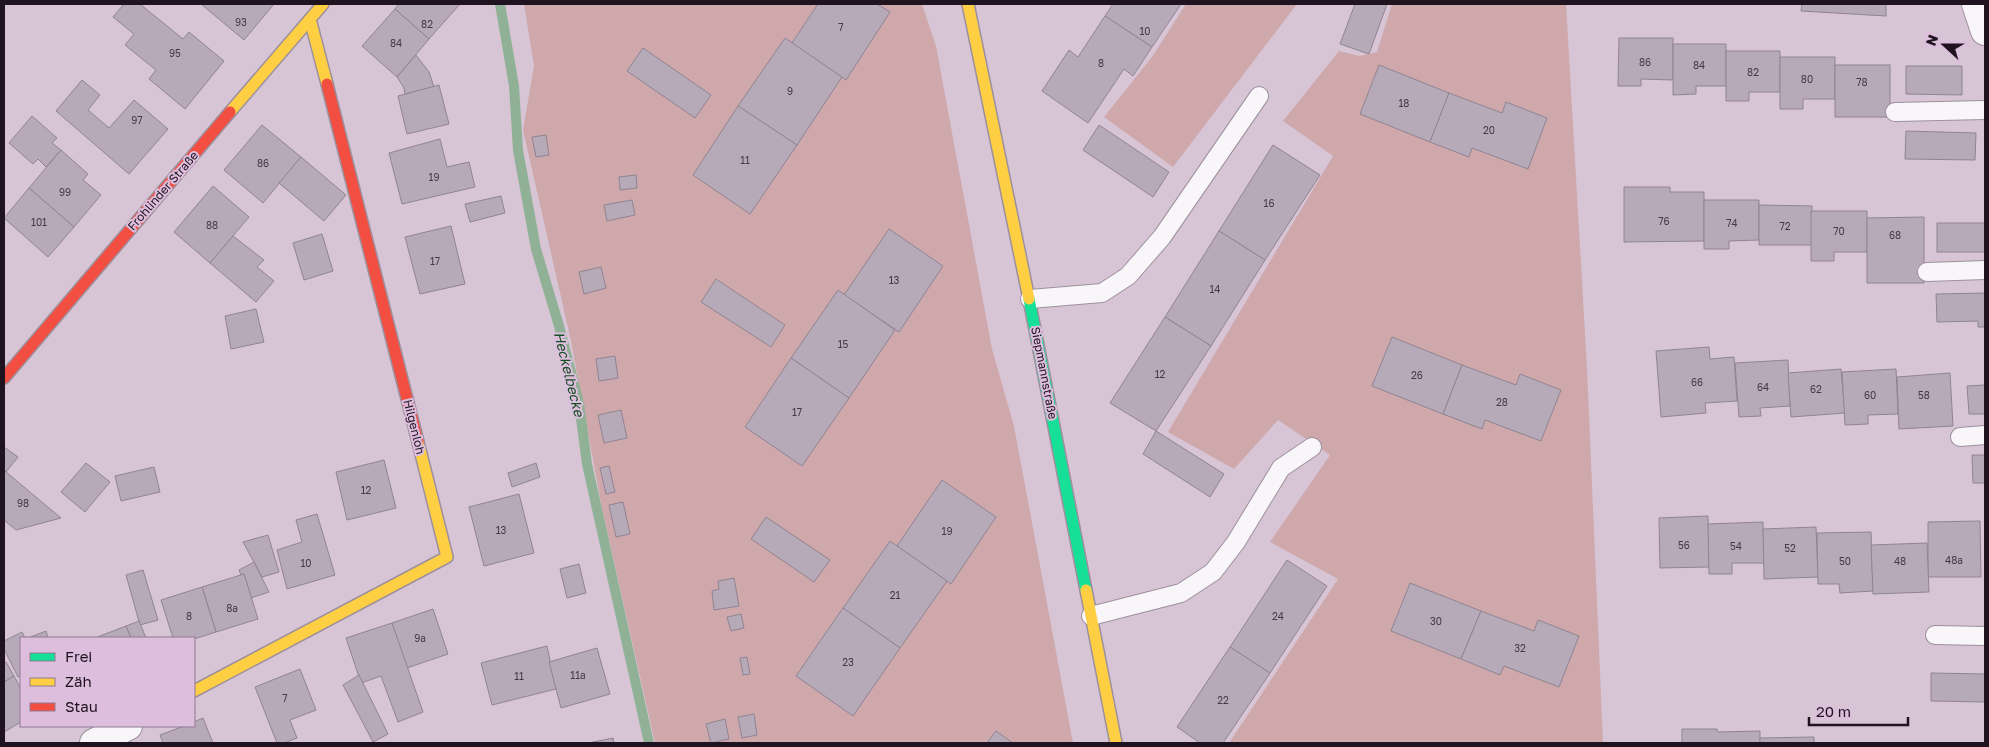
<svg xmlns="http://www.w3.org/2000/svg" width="1989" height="747" viewBox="0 0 1989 747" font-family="'Golos Text',sans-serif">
<rect width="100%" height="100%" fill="#d7c5d6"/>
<g fill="#cea8ab">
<polygon points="524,4 922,4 936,46 992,349 1014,426 1073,743 655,743 602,508 571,341 523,130 534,66"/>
<polygon points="1186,4 1297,4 1173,167 1104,117 1152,57"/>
<polygon points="1392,4 1566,4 1587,368 1603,743 1229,743 1338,579 1270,542 1330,455 1278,420 1234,469 1168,432 1333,156 1283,121 1339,51 1360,56 1377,52"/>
</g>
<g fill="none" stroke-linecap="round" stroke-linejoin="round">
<polyline stroke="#91b196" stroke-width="10" points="500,4 514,86 518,150 536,249 559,326 579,403 587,464 649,743"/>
</g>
<g fill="#b6aab9" stroke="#908492">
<polygon points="124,4 140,4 183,39 189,32 224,61 185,109 149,79 156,70 125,45 134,34 113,17"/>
<polygon points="201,4 274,4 244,40"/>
<polygon points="399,4 460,4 429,39 395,9"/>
<polygon points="818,4 877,4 890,12 846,80 792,43"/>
<polygon points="1113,4 1181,4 1152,47 1105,16"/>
<polygon points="1355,4 1387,4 1369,54 1340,44"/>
<polygon points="1802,4 1886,4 1886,16 1801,11"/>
<polygon points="395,9 429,39 397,77 362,46"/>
<polygon points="1105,16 1152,47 1133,76 1124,69 1088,123 1042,91 1069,50 1078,57"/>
<polygon points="785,38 842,77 797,145 738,106"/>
<polygon points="1619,38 1673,38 1673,80 1641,79 1641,86 1618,86"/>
<polygon points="1673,44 1726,44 1726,86 1696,86 1696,94 1673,95"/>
<polygon points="643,48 711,95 695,118 627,71"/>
<polygon points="1726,51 1780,51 1780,92 1749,92 1749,101 1726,101"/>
<polygon points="416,55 429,72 434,87 405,94 404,88 397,77"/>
<polygon points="1780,57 1835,57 1835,99 1803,99 1803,109 1780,109"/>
<polygon points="1379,65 1449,93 1430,142 1360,114"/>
<rect x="1835" y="65" width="55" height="52"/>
<polygon points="1906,66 1962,66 1962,95 1906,94"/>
<polygon points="82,80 100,95 88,110 109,128 134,100 168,129 129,174 56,111"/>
<polygon points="439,85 449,124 407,134 398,96"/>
<polygon points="1449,93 1502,113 1506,102 1547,118 1528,169 1472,148 1469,157 1430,142"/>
<polygon points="738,106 797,145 750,214 693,175"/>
<polygon points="32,116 57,138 52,143 61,150 46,167 38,159 33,164 9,143"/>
<polygon points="262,125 301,157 263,203 224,170"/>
<polygon points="1099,125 1169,172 1153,197 1083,150"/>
<polygon points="1906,131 1976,133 1975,160 1905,159"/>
<polygon points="546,135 549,155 536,157 532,137"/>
<polygon points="440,139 447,167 469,162 475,187 402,204 389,153"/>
<polygon points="1273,145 1320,175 1265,260 1219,231"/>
<polygon points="61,150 88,174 83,180 101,195 74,227 29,188"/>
<polygon points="301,157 346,195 324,221 279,183"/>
<polygon points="636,175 637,188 620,190 619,177"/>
<polygon points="213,186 249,217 210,263 174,232"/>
<polygon points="1624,187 1670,187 1670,192 1704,192 1704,241 1624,242"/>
<polygon points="29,188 74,227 48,257 4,218"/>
<polygon points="501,196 505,213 470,222 465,204"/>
<polygon points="632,200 635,215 607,221 604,205"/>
<polygon points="1704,200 1759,200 1759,240 1729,241 1729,249 1704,249"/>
<polygon points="1759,205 1812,206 1812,245 1759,245"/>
<polygon points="1811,211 1867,211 1867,252 1834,252 1834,261 1811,261"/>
<polygon points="1924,217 1924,283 1867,283 1867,218"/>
<rect x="1937" y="223" width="48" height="29"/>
<polygon points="451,226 465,284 420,294 405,237"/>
<polygon points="889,229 943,266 899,332 844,295"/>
<polygon points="1219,231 1265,260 1211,346 1165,317"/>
<polygon points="322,234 333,271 304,280 293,243"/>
<polygon points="233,236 264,260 257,267 274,281 256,302 210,263"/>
<polygon points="601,267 606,288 584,294 579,272"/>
<polygon points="716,279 785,325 771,347 701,302"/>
<polygon points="838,290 895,330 849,398 791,358"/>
<polygon points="1985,293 1985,327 1978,327 1978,321 1937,322 1936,294"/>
<polygon points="256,309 264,342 231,349 225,316"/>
<polygon points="1165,317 1211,346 1156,431 1110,403"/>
<polygon points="1392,337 1462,365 1443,414 1372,386"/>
<polygon points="1709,347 1710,359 1734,357 1737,401 1705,403 1706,413 1661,417 1656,351"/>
<polygon points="615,356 618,378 599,381 596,359"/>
<polygon points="791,358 849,398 802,466 745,427"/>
<polygon points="1788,360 1790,406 1760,408 1761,416 1739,417 1735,363"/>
<polygon points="1462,365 1516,385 1520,374 1561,390 1541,441 1485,420 1482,429 1443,414"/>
<polygon points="1841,369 1845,413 1791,417 1788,373"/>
<polygon points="1896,369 1898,414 1868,415 1868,424 1845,425 1842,372"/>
<polygon points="1950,373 1953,426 1899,429 1897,377"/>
<polygon points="1985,385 1985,414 1969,414 1967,386"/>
<polygon points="621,410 627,438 604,443 598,415"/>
<polygon points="1156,431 1224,474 1210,497 1143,454"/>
<polygon points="4,447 18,457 6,472 4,470"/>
<polygon points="1972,455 1985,455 1985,483 1973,483"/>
<polygon points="384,460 396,508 347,520 336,472"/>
<polygon points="86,463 110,482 85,512 61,492"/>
<polygon points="536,463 540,477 512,487 508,473"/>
<polygon points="609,466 615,492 606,494 600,468"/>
<polygon points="154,467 160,492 121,501 115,476"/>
<polygon points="4,470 6,472 61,518 16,530 4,520"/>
<polygon points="942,480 996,517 951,584 897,546"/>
<polygon points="519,494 534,553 484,566 469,507"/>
<polygon points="623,502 630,534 616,537 609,505"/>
<polygon points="317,514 335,575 287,589 277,550 302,542 296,520"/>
<polygon points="1708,516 1709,567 1660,568 1659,518"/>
<polygon points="766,517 830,560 814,582 751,539"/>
<polygon points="1980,521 1981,577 1928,577 1928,522"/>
<polygon points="1763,522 1764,563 1732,563 1732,574 1709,574 1708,524"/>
<polygon points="1816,527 1818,577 1764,579 1763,529"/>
<polygon points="1871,532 1873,591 1840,593 1839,584 1818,584 1817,533"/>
<polygon points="268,535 279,572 262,577 243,542"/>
<polygon points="890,541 947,581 900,648 843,608"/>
<polygon points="1927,543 1929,592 1873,594 1871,545"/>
<polygon points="1287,560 1327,586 1270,673 1230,647"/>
<polygon points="254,562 269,592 251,598 244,574 241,575 239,570"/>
<polygon points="579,564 586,593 567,598 560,569"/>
<polygon points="143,570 158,620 140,625 126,575"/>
<polygon points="244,574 258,619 216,632 202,587"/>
<polygon points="734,578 739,606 714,610 712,591 719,589 718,581"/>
<polygon points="1410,583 1481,611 1461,659 1391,631"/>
<polygon points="202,587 216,632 194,639 173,638 161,600"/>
<polygon points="843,608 900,648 853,716 796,676"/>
<polygon points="433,609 448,654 407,668 392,623"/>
<polygon points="1481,611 1534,631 1538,620 1579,636 1559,687 1504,666 1500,675 1461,659"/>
<polygon points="741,614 744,628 731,631 727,617"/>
<polygon points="139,621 146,638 131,638 126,626"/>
<polygon points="392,623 423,712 398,722 381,676 361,683 346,638"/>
<polygon points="126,626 131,638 95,638"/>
<polygon points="46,631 48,638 28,638"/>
<polygon points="22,632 25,638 21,638 21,675 18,677 4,649 4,641"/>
<polygon points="547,646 556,689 492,705 481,663"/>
<polygon points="1230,647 1270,673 1223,743 1200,743 1177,727"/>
<polygon points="597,648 610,694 561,708 549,662"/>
<polygon points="747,657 750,674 743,675 740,658"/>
<polygon points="6,662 14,676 4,682 4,663"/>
<polygon points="300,669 316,710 290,720 297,738 284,743 277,743 255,687"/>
<polygon points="1931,673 1985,674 1985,702 1931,701"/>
<polygon points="359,675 388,734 373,742 343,685"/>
<polygon points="14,676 21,689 21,722 4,732 4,682"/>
<polygon points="754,714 757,735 742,738 738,717"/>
<polygon points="203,718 213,743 163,743 160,735 184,726 194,726 194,722"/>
<polygon points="725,719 729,739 711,743 706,724"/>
<polygon points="1682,729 1717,729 1718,732 1760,731 1760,743 1682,743"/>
<polygon points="996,731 1013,743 987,743"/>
<polygon points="1814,737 1814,743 1760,743 1760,738"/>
<polygon points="613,738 614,743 588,743"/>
</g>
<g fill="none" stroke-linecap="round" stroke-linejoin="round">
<g stroke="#9d909d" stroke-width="20">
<g id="lane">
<polyline points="1895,112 1985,110"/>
<polyline points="1927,272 1985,270"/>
<polyline points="1030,299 1102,293 1128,276 1162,237 1259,96"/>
<polyline points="1960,437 1985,435"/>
<polyline points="1091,616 1181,593 1213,572 1236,542 1281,468 1312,447"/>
<polyline points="1935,635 1985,636"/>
</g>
</g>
<g stroke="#9d909d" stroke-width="30">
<g id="street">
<polyline points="1976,4 1985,31"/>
<polyline points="94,743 128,726"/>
</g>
</g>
<g stroke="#9d909d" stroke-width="14">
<polyline id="fast" points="1029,299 1086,590"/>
</g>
<g stroke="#9d909d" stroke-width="14">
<g id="slow">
<polyline points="968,4 1029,299"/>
<polyline points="310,19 327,84"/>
<polyline points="230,112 323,4"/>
<polyline points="1086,590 1116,743"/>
<polyline points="194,691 447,557 418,442"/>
</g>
</g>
<g stroke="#9d909d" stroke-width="14">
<g id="jam">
<polyline points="327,84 418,442"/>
<polyline points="4,378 230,112"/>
</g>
</g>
<use href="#lane" stroke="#f9f6f9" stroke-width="18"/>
<use href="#street" stroke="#f9f6f9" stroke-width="28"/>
<use href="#fast" stroke="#16e098" stroke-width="11"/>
<use href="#slow" stroke="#ffcf43" stroke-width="11"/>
<use href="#jam" stroke="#f24e42" stroke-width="11"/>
</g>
<g text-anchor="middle" stroke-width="4" stroke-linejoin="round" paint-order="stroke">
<g font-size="10" fill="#443945">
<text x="241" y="26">93</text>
<text x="427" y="28">82</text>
<text x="841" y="31">7</text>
<text x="1145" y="35">10</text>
<text x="396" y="47">84</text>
<text x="175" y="57">95</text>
<text x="1645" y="66">86</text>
<text x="1101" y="67">8</text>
<text x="1699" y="69">84</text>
<text x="1753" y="76">82</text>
<text x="1807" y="83">80</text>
<text x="1862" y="86">78</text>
<text x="790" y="95">9</text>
<text x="1404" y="107">18</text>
<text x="137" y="124">97</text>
<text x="1489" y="134">20</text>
<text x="745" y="164">11</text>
<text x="263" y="167">86</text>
<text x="434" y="181">19</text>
<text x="65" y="196">99</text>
<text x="1269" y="207">16</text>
<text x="1664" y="225">76</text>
<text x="39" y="226">101</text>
<text x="1732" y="227">74</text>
<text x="212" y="229">88</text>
<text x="1785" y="230">72</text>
<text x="1839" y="235">70</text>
<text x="1895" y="239">68</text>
<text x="435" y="265">17</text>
<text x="894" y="284">13</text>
<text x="1215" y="293">14</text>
<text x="843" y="348">15</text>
<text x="1160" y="378">12</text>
<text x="1417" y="379">26</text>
<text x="1697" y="386">66</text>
<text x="1763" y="391">64</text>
<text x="1816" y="393">62</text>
<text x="1870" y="399">60</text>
<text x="1924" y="399">58</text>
<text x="1502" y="406">28</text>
<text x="797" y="416">17</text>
<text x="366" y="494">12</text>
<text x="23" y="507">98</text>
<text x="501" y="534">13</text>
<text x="947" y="535">19</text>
<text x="1684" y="549">56</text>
<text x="1736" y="550">54</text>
<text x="1790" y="552">52</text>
<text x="1954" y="564">48a</text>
<text x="1845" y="565">50</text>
<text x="1900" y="565">48</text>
<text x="306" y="567">10</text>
<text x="895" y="599">21</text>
<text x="232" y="612">8a</text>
<text x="189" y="620">8</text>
<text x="1278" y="620">24</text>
<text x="1436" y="625">30</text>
<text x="420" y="642">9a</text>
<text x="1520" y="652">32</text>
<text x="848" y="666">23</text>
<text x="578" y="679">11a</text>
<text x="519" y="680">11</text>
<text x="285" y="702">7</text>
<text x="1223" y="704">22</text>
</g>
<g font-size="12" fill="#1e131e" stroke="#debedd">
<text transform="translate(163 191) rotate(-49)" y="4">Frohlinder Straße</text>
<text transform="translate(1044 373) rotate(79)" y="4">Siepmannstraße</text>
<text transform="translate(414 427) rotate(76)" y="4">Hilgenloh</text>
</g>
<g font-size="14" font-style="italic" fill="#164f23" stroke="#debedd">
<text transform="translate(569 374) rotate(76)" y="5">Heckelbecke</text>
</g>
</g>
<rect width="1989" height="747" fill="none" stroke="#1e131e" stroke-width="10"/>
<rect x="20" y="637" width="175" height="90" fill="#debedd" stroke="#917a91"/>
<rect x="30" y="653" width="25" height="8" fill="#16e098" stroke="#917a91"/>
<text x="65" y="662" font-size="15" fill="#1e131e">Frei</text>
<rect x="30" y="678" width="25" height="8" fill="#ffcf43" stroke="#917a91"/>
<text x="65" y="687" font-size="15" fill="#1e131e">Zäh</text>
<rect x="30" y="703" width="25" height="8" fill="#f24e42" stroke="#917a91"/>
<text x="65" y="712" font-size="15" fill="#1e131e">Stau</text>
<g transform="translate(1944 45) rotate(291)" stroke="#debedd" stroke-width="4" paint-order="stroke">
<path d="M0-4L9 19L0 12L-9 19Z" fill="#1e131e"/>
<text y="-8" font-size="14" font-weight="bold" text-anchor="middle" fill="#1e131e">N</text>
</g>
<path d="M1809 717v8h99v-8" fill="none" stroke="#1e131e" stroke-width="2.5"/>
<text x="1816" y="717" font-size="15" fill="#1e131e" stroke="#debedd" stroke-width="4" paint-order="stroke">20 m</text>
</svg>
